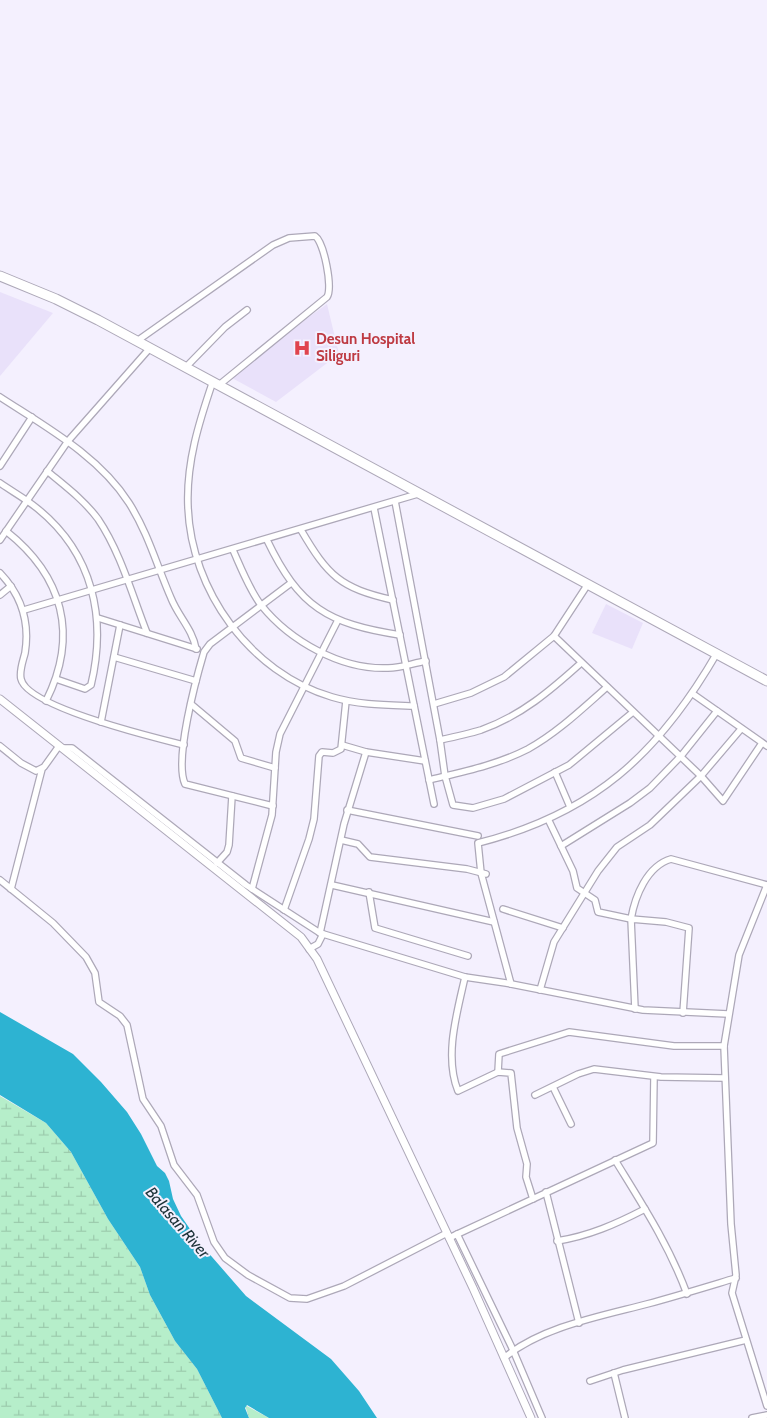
<svg xmlns="http://www.w3.org/2000/svg" width="767" height="1418" viewBox="0 0 767 1418" font-family="Cabin,sans-serif">
<defs>
<pattern id="wetland-marsh" width="20" height="14" patternUnits="userSpaceOnUse" patternTransform="scale(1.25)"><rect width="20" height="14" fill="#b6eeca"/><path d="M1 5h8M5 5V1M11 12h8M15 12V8" fill="none" stroke="#9ccbad"/></pattern>
</defs>
<rect width="100%" height="100%" fill="#f4f0fe"/>
<g fill="#e9e1fa">
<polygon points="0,292 53,313 0,376"/>
<polygon points="327,304 339,354 276,402 232,378 274,342"/>
<polygon points="606,604 643,623 632,649 592,633"/>
</g>
<g fill="url(#wetland-marsh)">
<polygon points="0,1096 46,1123 71,1152 108,1219 140,1267 150,1295 175,1341 197,1369 222,1418 0,1418"/>
<polygon points="245,1405 269,1418 249,1418"/>
</g>
<polygon fill="#2db3d2" points="0,1012 73,1054 101,1082 127,1112 141,1134 157,1166 165,1173 169,1181 173,1199 181,1216 199,1242 246,1296 331,1359 359,1391 377,1418 269,1418 247,1405 245,1408 249,1418 222,1418 197,1369 175,1341 150,1295 140,1267 108,1219 71,1152 46,1123 0,1095"/>
<g fill="none" stroke-linecap="round" stroke-linejoin="round">
<g stroke="#ada8b8" stroke-width="8">
<g id="minor">
<path d="M 137,341 L 273,245 L 289,238 L 315,236 C 324,242 333,288 327,297 L 219,385"/>
<polyline points="186,367 225,327 247,310"/>
<path d="M 213,381 C 199,422 186,463 188,507 C 191,590 250,673 332,697 C 359,705 386,705 414,706"/>
<path d="M 0,397 C 46,427 99,456 129,503 C 148,533 157,566 171,598 C 178,616 193,630 196,649"/>
<polyline points="0,466 32,417"/>
<path d="M 47,471 C 65,486 84,500 98,519 C 121,553 132,595 147,633"/>
<path d="M 0,483 C 13,492 26,499 38,509 C 93,554 107,618 91,685 L 85,689 L 56,679"/>
<path d="M 395,501 L 440,740 C 454,737 468,734 481,730 C 521,716 551,690 581,663"/>
<polyline points="374,508 434,804"/>
<path d="M 301,530 C 328,576 340,588 393,600"/>
<path d="M 6,531 C 63,576 79,635 46,701"/>
<polyline points="0,540 68,441 150,348"/>
<path d="M 267,540 C 299,607 328,624 400,635"/>
<path d="M 233,550 C 241,568 249,589 261,605 C 290,641 341,670 388,668 C 402,668 413,663 426,661"/>
<path d="M 0,573 C 21,595 30,622 25,653 C 23,661 19,671 21,679 C 27,707 156,738 184,745"/>
<polyline points="0,595 11,586"/>
<polyline points="24,610 421,493"/>
<polyline points="98,618 197,649"/>
<polyline points="114,657 196,681"/>
<polyline points="693,694 767,746"/>
<polyline points="191,704 235,741 241,758 275,768"/>
<polyline points="434,704 471,693 504,677 554,636 588,584"/>
<polyline points="101,722 120,625"/>
<polyline points="741,729 701,776 723,801 762,743"/>
<polyline points="440,740 445,776 453,805 473,808 504,799 569,765 633,712"/>
<polyline points="342,745 366,752 425,761"/>
<polyline points="0,746 21,763 36,771 44,767 59,746"/>
<polyline points="62,748 72,748 246,885 320,933 465,977 506,983 643,1010 728,1014"/>
<polyline points="555,772 570,807"/>
<path d="M 429,780 C 462,772 497,765 528,749 C 557,733 582,709 607,687"/>
<path d="M 273,806 L 185,784 C 174,760 196,679 204,652 L 210,644 L 291,583"/>
<polyline points="347,810 478,836"/>
<path d="M 549,821 L 573,871 L 577,888 L 595,900 L 598,912 L 631,919 C 635,896 647,866 671,859 L 767,885"/>
<polyline points="341,840 358,844 370,857 467,869 486,874"/>
<polyline points="561,846 630,803 650,788 681,756 717,711"/>
<polyline points="217,863 227,852 229,845 232,796"/>
<polyline points="0,880 53,923 86,957 95,973 99,1002 120,1016 127,1025 143,1099 161,1126 174,1165 197,1195 214,1242 225,1258 248,1275 290,1298 307,1299 344,1286 447,1233"/>
<polyline points="332,885 494,922"/>
<polyline points="767,885 739,955 724,1046 731,1224 736,1275 732,1293 767,1406"/>
<polyline points="11,889 42,769"/>
<polyline points="252,889 272,815 276,752 280,734 338,620"/>
<polyline points="369,892 375,928 468,956"/>
<polyline points="503,909 563,928"/>
<polyline points="284,910 309,839 314,819 319,756 322,752 333,753 341,749 346,701"/>
<polyline points="320,933 344,824 366,752"/>
<polyline points="309,949 318,944 323,934"/>
<path d="M 465,977 C 457,1013 444,1056 458,1091 L 498,1072 L 511,1073 L 517,1128 L 527,1164 L 526,1177 L 533,1199"/>
<path d="M 511,984 L 481,873 L 478,843 C 593,814 658,755 717,653"/>
<polyline points="540,990 554,942 598,871 617,847 650,825 701,776 554,636"/>
<polyline points="635,1009 631,919 666,922 689,928 683,1013"/>
<polyline points="498,1072 499,1054 569,1032 674,1046 724,1046"/>
<polyline points="553,1087 571,1124"/>
<polyline points="535,1095 578,1074 594,1069 661,1077 724,1078"/>
<path d="M 615,1160 C 642,1204 669,1245 687,1294"/>
<polyline points="546,1192 579,1323"/>
<polyline points="457,1234 513,1350 542,1418"/>
<polyline points="449,1238 653,1143 654,1077"/>
<path d="M 557,1241 C 589,1236 616,1224 645,1209"/>
<path d="M 504,1358 C 541,1327 601,1316 647,1304 C 677,1296 706,1287 736,1278"/>
<polyline points="614,1373 625,1418"/>
<polyline points="590,1381 623,1370 746,1340"/>
<polyline points="752,1418 767,1415"/>
</g>
</g>
<g stroke="#ada8b8" stroke-width="9">
<polyline id="tertiary" points="0,699 301,937 317,959 473,1288 531,1418"/>
</g>
<g stroke="#ada8b8" stroke-width="11">
<polyline id="primary" points="0,276 56,299 98,320 767,681"/>
</g>
<use href="#minor" stroke="#fff" stroke-width="5.5"/>
<use href="#tertiary" stroke="#fff" stroke-width="7"/>
<use href="#primary" stroke="#fff" stroke-width="9"/>
</g>
<defs>
<g id="hospital-bare" transform="scale(1.35)"><path d="M-5-5h3v3.5h4V-5h3V5h-3V1.5h-4V5h-3Z" fill="#e0444e" stroke="#f4f0fe" stroke-width="2.5" paint-order="stroke"/></g>
</defs>
<g fill-rule="evenodd">
<use href="#hospital-bare" x="302" y="348"/>
</g>
<g text-anchor="middle" stroke-width="4" stroke-linejoin="round" paint-order="stroke">
<g font-size="15" font-weight="bold" fill="#be3a42" stroke="#f4f0fe" text-anchor="start">
<text x="316" y="344">Desun Hospital<tspan x="316" dy="17">Siliguri</tspan></text>
</g>
<g font-size="16" font-style="italic" fill="#1d3339" stroke="#f4f0fe">
<text transform="translate(178 1222) rotate(49)" y="6">Balasan River</text>
</g>
</g>
</svg>
